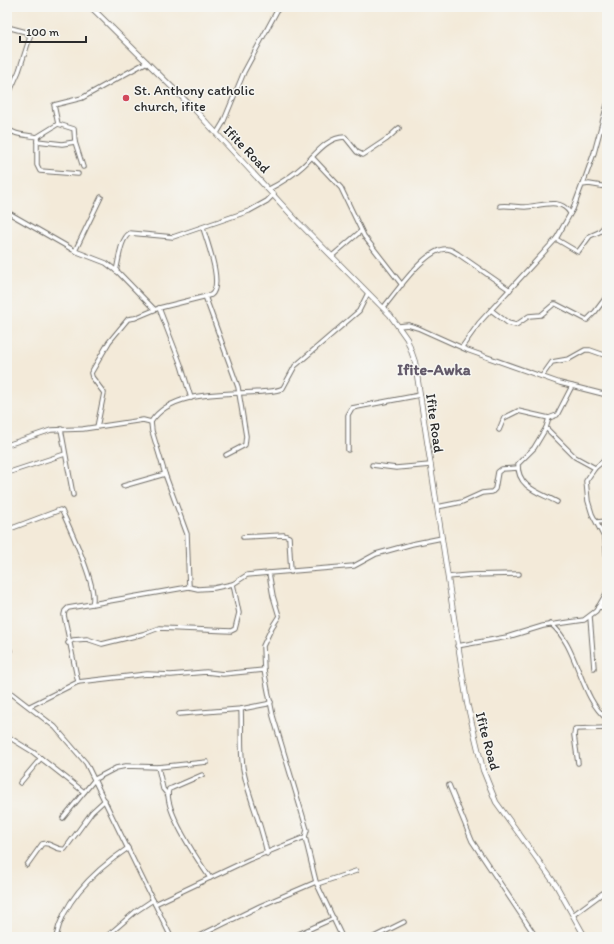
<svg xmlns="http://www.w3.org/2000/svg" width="614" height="944" viewBox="0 0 614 944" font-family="Itim,sans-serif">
<rect width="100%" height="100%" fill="#f6f6f2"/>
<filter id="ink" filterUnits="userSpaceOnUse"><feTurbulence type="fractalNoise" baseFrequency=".025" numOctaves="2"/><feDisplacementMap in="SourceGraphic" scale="8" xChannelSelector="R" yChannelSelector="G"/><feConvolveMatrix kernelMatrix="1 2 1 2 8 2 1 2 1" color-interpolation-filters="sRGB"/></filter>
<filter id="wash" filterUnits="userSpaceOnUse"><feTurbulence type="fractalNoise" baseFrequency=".012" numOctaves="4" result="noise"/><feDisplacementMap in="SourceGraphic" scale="16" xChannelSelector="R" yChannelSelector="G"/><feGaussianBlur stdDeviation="0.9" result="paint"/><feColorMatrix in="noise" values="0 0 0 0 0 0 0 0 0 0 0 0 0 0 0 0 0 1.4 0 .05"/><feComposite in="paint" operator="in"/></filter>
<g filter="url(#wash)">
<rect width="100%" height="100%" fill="#f3ead9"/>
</g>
<g filter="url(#ink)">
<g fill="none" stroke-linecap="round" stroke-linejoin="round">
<g stroke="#716e68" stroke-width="5.5">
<g id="minor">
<polyline points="7,27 26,32 30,37 19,71 7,98"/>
<path d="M 7,128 C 16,136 25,134 37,137 L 37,165 L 40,171 L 78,174"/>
<polyline points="217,133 223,123 244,72 279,7"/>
<polyline points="37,137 58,124"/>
<polyline points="37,141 62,144 75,142"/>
<polyline points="312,157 341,188 364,236 402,285"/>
<polyline points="83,167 75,142 74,129 58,124 54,105 82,98 147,62"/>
<polyline points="583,184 594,153 607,105"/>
<path d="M 269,189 C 281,183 293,175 303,166 C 315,155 327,137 345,137 L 357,152 L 363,155 L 387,139 L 399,128"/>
<path d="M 500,206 C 508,205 517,207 525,207 C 541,206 560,197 570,213"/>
<polyline points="7,212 75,251 106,263 119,273 154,309"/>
<polyline points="556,239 578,252 590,236 599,232 607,224"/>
<polyline points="75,251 101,197"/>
<polyline points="332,256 361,231"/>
<path d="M 116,271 C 119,260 120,239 130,233 L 173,237 L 249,211 L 267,201 L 274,194"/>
<polyline points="205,296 238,387 246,436 245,445 226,455"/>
<polyline points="159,308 181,365 191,398"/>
<path d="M 383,308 C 396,293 426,247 447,249 C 451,249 455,252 458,254 L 510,290"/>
<polyline points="491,310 508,323 516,325 529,316 541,315 554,304 556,304 587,320 595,312 607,296"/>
<polyline points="399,326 408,325 418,328 467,350 560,383 607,395"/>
<polyline points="462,347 479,323 556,239 573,209 582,185 589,184 607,187"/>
<polyline points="542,376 552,362 569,359 585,350 590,350 607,356"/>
<path d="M 549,418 L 546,428 L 534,448 L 518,464 C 517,488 541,493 557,502"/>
<path d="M 97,427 L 104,393 L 92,377 L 91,373 L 109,342 L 128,319 L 135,318 L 159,308 L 211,295 C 224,285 207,242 203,228"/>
<polyline points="546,428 575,457 595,468"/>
<polyline points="61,429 73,495"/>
<polyline points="499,430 504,418 518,411 549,418 557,415 572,386"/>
<polyline points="7,445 51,430 83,429 143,420 151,422"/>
<polyline points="348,450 348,415 352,408 420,395"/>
<polyline points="607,458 595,468 586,481 588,501 592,514 605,539 607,561"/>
<polyline points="372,465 396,468 430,465"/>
<polyline points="7,473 65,454"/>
<polyline points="123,486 165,474"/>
<polyline points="437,507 462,502 482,493 492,492 495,489 498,472 502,469 518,468"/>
<polyline points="597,522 607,521"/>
<path d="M 7,530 L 60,510 L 62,511 C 70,529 99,589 92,604 L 68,608 L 65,611 L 64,615 L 78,682"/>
<polyline points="243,537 284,535 289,537 291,572"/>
<path d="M 269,573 L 247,575 L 233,584 L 214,588 L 198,589 L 189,587 L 187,534 L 165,474 L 152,431 L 151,422 C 172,389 228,395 261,392 C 269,391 276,392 283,388 L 295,366 L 359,311 L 368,293"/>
<polyline points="448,577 469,575 519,574"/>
<polyline points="92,604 189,587"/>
<polyline points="598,607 607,608"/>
<polyline points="590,617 594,668"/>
<path d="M 551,624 C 578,646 580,698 607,719"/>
<polyline points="7,640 10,651 7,656"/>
<polyline points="68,643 73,640 87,639 102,644 143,634 159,628 231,631 235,629 239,613 233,584"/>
<polyline points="457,646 507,637 543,626 584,620 596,611 607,592"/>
<polyline points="264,670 263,646 272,627 279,616 273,596 269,573 354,566 376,554 412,544 442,538"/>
<polyline points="7,690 55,727 86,763 171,937"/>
<polyline points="30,706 78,682 147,674 171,675 206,672 223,674 264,670 273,716 307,830 305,837 316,882 342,937"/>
<path d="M 241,709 C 242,728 240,749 243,768 C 248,797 262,824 267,854"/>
<polyline points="179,714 241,709 267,704 271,702"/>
<polyline points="7,736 33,752 84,792"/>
<polyline points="578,763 574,735 575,729 607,728"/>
<polyline points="158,767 163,789 168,795"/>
<path d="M 202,775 L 172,788 L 169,789 C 162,807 199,862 210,878"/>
<polyline points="20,783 41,758"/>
<polyline points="449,785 472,841 536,937"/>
<polyline points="63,818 95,779 116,768 126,766 158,767 207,762"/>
<path d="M 27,865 L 42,844 C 50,841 56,851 65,849 L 92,812 L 105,800"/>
<polyline points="317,884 356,871"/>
<polyline points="155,904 248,860 305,837"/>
<polyline points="573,915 607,890"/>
<path d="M 56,937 C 64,898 97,869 128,848"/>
<polyline points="106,937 135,912 153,900"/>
<polyline points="197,937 260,906 316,882"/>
<polyline points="292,937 334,918"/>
<polyline points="374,937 404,922"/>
<polyline points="576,937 583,933"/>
</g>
</g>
<g stroke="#716e68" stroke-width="6">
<polyline id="tertiary" points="91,7 195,110 297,221 390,315 407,339 415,362 467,703 483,770 496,802 556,885 585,937"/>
</g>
<use href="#minor" stroke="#fff" stroke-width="3.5"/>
<use href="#tertiary" stroke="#fff" stroke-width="4.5"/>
</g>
</g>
<circle fill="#d1495b" stroke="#f6f6f2" stroke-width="1.5" cx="126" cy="98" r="4"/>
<g text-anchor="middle" stroke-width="3" stroke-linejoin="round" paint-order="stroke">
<g font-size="14" fill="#2b2b2b" stroke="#f6f6f2" text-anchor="start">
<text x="134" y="95">St. Anthony catholic<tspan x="134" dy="16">church, ifite</tspan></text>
</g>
<g font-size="14" fill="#2b2b2b" stroke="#f6f6f2">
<text transform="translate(247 149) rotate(46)" y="5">Ifite Road</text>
<text transform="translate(435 423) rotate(82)" y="5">Ifite Road</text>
<text transform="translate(488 741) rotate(75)" y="5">Ifite Road</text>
</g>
<g font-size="16" font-weight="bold" fill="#635a6a" stroke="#f6f6f2">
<text x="434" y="375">Ifite-Awka</text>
</g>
</g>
<rect width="614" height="944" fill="none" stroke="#f6f6f2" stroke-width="24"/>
<path d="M20 36v6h66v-6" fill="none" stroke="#2b2b2b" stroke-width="2"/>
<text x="26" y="36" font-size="12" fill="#2b2b2b" stroke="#f6f6f2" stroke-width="3" paint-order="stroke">100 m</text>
</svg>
